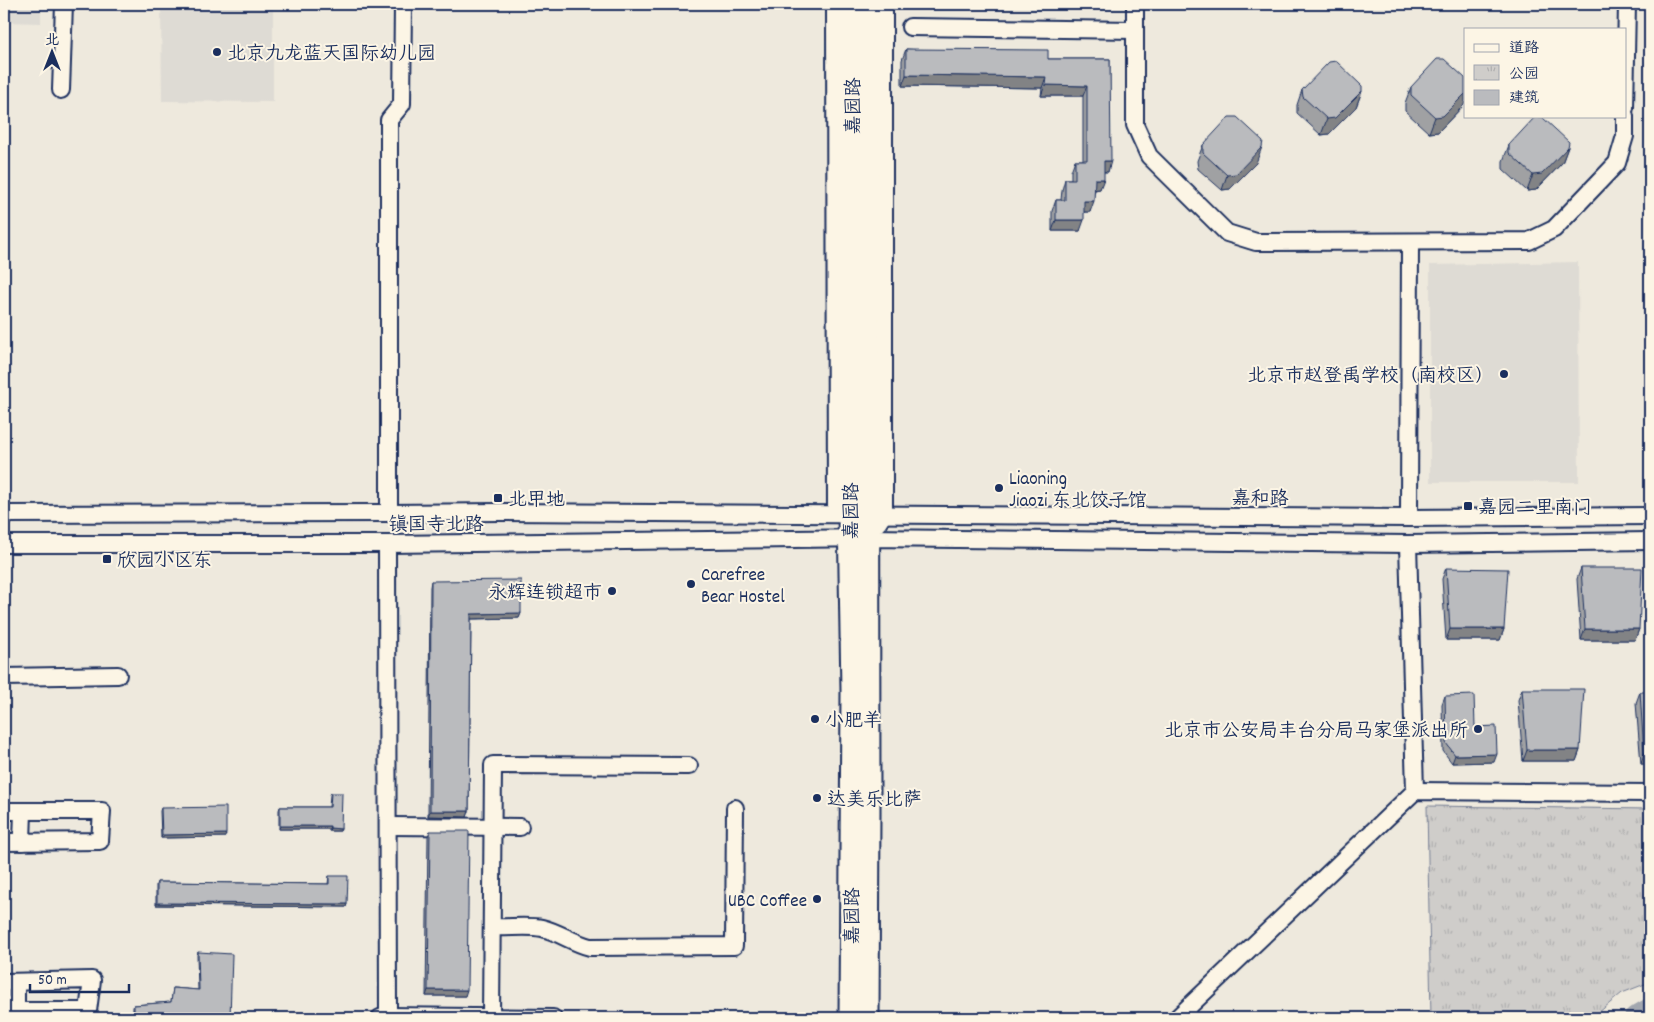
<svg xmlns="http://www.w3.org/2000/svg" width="1654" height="1022" viewBox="0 0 1654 1022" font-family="Dekko,'LXGW WenKai TC',sans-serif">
<defs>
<pattern id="park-tufts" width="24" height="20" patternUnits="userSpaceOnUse" patternTransform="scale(1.25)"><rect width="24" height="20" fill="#cfcdca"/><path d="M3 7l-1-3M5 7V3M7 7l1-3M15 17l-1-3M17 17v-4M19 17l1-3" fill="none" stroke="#b1b0b0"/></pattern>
</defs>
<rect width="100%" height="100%" fill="#eee9dd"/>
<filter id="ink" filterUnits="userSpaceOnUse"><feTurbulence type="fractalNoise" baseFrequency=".02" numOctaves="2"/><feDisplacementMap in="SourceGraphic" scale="10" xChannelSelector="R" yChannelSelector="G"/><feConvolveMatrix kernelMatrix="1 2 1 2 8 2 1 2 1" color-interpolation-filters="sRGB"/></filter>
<g filter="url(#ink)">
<g fill="#dedbd4">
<polygon points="4,4 41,4 41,23 4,22"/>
<polygon points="161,4 273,4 273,102 162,101"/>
<polygon points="1578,262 1579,482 1430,482 1430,265"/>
</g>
<polygon fill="url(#park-tufts)" stroke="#757e94" points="1427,806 1650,809 1650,982 1622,993 1592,1018 1431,1018"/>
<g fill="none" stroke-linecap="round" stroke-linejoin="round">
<polyline stroke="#a2a7af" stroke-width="24" points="1636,1018 1650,1010"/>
<g stroke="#1b2f5e" stroke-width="20">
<g id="minor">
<polyline points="835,4 836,513"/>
<polyline points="1135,4 1135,125 1149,156 1227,233 1256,242 1529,241 1554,229 1617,163 1625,136 1625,116"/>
<polyline points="910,27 1135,30"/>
<polyline points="61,90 64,4"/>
<polyline points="1625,108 1627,4"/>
<polyline points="389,513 389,120 402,104 403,4"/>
<polyline points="4,514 389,513 499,512 1409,518 1650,516"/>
<polyline points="1409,518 1410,242"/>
<polyline points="878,523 884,514 884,4"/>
<polyline points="4,544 387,544 869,538 1408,544 1650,541"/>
<polyline points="387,544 388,1018"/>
<polyline points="1408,544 1415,791"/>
<polyline points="4,677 118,675"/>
<polyline points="4,811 102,811 100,841 4,842"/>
<polyline points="388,826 520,827"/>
<polyline points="22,842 23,811"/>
<path d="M 492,927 C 507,928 528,925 542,928 C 559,932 573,943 590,947 L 734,946 L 735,808"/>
<polyline points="4,982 92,980 88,1011 4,1011"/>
<polyline points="16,1011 16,982"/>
<polyline points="380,1018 388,1016 553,1018"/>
<polyline points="491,1018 493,765 689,766"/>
<polyline points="1177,1018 1415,791 1650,793"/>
</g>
</g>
<g stroke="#1b2f5e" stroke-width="25">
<g id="major">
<polyline points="868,4 869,811 868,1018"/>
<polyline points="850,1018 852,691 849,513 852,4"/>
</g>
</g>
<use href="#minor" stroke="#fcf5e5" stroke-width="16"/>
<use href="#major" stroke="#fcf5e5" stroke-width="21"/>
</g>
<g fill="#a0a1a3" stroke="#1b2f5e">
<polygon points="906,49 1048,59 1110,59 1108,172 1104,172 1100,189 1095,190 1090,212 1084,212 1080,231 1052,231 1052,211 1056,200 1061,200 1062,190 1065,179 1071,179 1071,171 1075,160 1083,160 1083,96 1041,96 1042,88 902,86 902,60"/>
<polygon points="1411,87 1464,105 1438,132 1429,133 1405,111 1405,103"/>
<polygon points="1302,90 1362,91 1356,107 1329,134 1321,135 1297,113 1297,105"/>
<polygon points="1203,145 1256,163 1230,189 1222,190 1198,169 1197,161"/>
<polygon points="1509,145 1568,147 1562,163 1536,190 1527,191 1503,169 1503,161"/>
<polygon points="1446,568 1504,629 1500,640 1446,640 1442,579"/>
<polygon points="1581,568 1639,629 1635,640 1581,640 1577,579"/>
<polygon points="431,581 521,613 519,618 471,619 469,811 467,817 428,816 430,587"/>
<polygon points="1522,689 1580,750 1576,761 1523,761 1518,700"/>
<polygon points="1640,692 1650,764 1641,764 1636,703"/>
<polygon points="1445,696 1475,727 1494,762 1452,763 1443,751 1442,704"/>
<polygon points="331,793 341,829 340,831 329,831 329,829 279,829 279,810 280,807 329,807 330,795"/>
<polygon points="161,808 225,837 161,838 160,811"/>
<polygon points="430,831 465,996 426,996 428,836"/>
<polygon points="329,876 347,904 346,907 156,905 156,885 157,882 328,884"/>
<polygon points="198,952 230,1018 133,1018 133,1007 134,1005 171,1002 173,988 198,990 197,955"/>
</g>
<g fill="#828385" stroke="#1b2f5e">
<polygon points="906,75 1046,77 1042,88 902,86"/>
<polygon points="1045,85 1087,86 1083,96 1041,96"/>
<polygon points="1362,91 1356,107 1329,134 1321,135 1327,119"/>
<polygon points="1465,94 1465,101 1464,105 1438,132 1429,133 1435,117"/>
<polygon points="1262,147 1256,163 1230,189 1222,190 1227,175"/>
<polygon points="1568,147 1562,163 1536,190 1527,191 1533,175"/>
<polygon points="1104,161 1111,161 1108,172 1100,171"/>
<polygon points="1095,179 1104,179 1100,189 1091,190"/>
<polygon points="1084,201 1094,201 1090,212 1080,212"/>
<polygon points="1056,220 1084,220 1080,231 1052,231"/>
<polygon points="521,613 519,618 469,619 471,614"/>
<polygon points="1450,629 1504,629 1500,640 1446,640"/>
<polygon points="1585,629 1639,629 1635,640 1581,640"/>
<polygon points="1527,750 1580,750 1576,761 1523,761"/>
<polygon points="1644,753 1650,753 1650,764 1641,764"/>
<polygon points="1497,754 1494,762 1452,763 1455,755"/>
<polygon points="430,811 469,811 467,817 428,816"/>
<polygon points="280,826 330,826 329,829 279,829"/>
<polygon points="330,828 341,829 340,831 329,831"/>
<polygon points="226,834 225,837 161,838 162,835"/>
<polygon points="157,903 347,904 346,907 156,905"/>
<polygon points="428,990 467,990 465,996 426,996"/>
</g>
<g fill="#babbbe" stroke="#1b2f5e">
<polygon points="906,49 1048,50 1048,59 1110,59 1111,161 1104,161 1104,179 1095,179 1094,201 1084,201 1084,220 1056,220 1056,200 1065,200 1065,179 1075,179 1075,160 1087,160 1087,86 1045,85 1046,77 906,75"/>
<polygon points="1437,59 1444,59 1465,78 1465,94 1443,116 1435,117 1411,95 1411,87"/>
<polygon points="1336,61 1362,86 1362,91 1335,118 1327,119 1303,97 1302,90 1329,62"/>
<polygon points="1229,117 1237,117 1263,141 1262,147 1236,174 1227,175 1203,153 1203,145"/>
<polygon points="1535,117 1542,117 1569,142 1568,147 1542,174 1533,175 1509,153 1509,145"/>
<polygon points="1446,568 1508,569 1504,629 1450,629"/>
<polygon points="1581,568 1642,568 1639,629 1585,629"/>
<polygon points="521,580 521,613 471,614 469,811 430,811 431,581"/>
<polygon points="1522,689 1584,689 1580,750 1527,750"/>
<polygon points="1640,692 1650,692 1650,753 1644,753"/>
<polygon points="1474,695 1475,727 1496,726 1497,754 1455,755 1446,743 1445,696"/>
<polygon points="331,793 342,793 341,829 330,828 330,826 280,826 280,807 330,807"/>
<polygon points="226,807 226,834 162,835 161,808"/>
<polygon points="430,831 469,831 467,990 428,990"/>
<polygon points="329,876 348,876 347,904 157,903 157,882 329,884"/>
<polygon points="198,952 232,954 230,1018 134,1018 134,1005 171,1002 173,988 199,990"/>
</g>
</g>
<g fill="#1b2f5e" stroke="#fcf5e5" stroke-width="2">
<circle cx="217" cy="52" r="5"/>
<circle cx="1504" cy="374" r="5"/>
<circle cx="999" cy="488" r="5"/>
<rect x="493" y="493" width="10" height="10" rx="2.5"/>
<rect x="1463" y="501" width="10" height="10" rx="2.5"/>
<rect x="102" y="554" width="10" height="10" rx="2.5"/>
<circle cx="691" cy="584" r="5"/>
<circle cx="612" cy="591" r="5"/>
<circle cx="815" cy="719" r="5"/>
<circle cx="1478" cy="729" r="5"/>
<circle cx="817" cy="798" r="5"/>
<circle cx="817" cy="899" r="5"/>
</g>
<g text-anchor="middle" stroke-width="4" stroke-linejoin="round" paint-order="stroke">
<g font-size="19" fill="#1b2f5e" stroke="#fcf5e5" text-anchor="start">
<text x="227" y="59">北京九龙蓝天国际幼儿园</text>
<text x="1494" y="381" text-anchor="end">北京市赵登禹学校（南校区）</text>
<text x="1009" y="484">Liaoning<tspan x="1009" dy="22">Jiaozi 东北饺子馆</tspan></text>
<text x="508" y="505">北甲地</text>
<text x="1478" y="513">嘉园二里南门</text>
<text x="117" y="566">欣园小区东</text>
<text x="701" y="580">Carefree<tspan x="701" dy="22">Bear Hostel</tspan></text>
<text x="602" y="598" text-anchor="end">永辉连锁超市</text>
<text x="825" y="726">小肥羊</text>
<text x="1468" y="736" text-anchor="end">北京市公安局丰台分局马家堡派出所</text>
<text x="827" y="805">达美乐比萨</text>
<text x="807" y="906" text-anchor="end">UBC Coffee</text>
</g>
<g font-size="19" fill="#1b2f5e" stroke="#fcf5e5">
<text transform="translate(852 106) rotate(-90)" y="7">嘉园路</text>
<text x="1260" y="504">嘉和路</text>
<text transform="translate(850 511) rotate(-90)" y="7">嘉园路</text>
<text x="436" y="530">镇国寺北路</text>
<text transform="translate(851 916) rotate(-90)" y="7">嘉园路</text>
</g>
</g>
<rect width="1654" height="1022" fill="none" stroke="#fcf5e5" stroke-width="20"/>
<rect x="10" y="10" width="1634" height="1002" fill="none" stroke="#1b2f5e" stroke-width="2" filter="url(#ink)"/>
<rect x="1464" y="28" width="162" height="90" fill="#fcf5e5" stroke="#a2a6af"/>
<rect x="1474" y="44" width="25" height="8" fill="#fcf5e5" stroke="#a2a6af"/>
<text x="1509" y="52" font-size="15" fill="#1b2f5e">道路</text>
<rect x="1474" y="65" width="25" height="15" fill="url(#park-tufts)" stroke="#a2a6af"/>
<text x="1509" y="78" font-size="15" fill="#1b2f5e">公园</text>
<rect x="1474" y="90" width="25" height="15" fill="#babbbe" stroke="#a2a6af"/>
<text x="1509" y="102" font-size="15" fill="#1b2f5e">建筑</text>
<g transform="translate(52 52)" stroke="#fcf5e5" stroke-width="4" paint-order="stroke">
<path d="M0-4L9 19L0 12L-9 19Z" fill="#1b2f5e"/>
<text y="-8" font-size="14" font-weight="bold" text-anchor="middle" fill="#1b2f5e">北</text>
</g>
<path d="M30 984v8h99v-8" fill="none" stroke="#1b2f5e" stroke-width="2.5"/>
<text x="38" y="984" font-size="15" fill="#1b2f5e" stroke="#fcf5e5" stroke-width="4" paint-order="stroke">50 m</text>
</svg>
